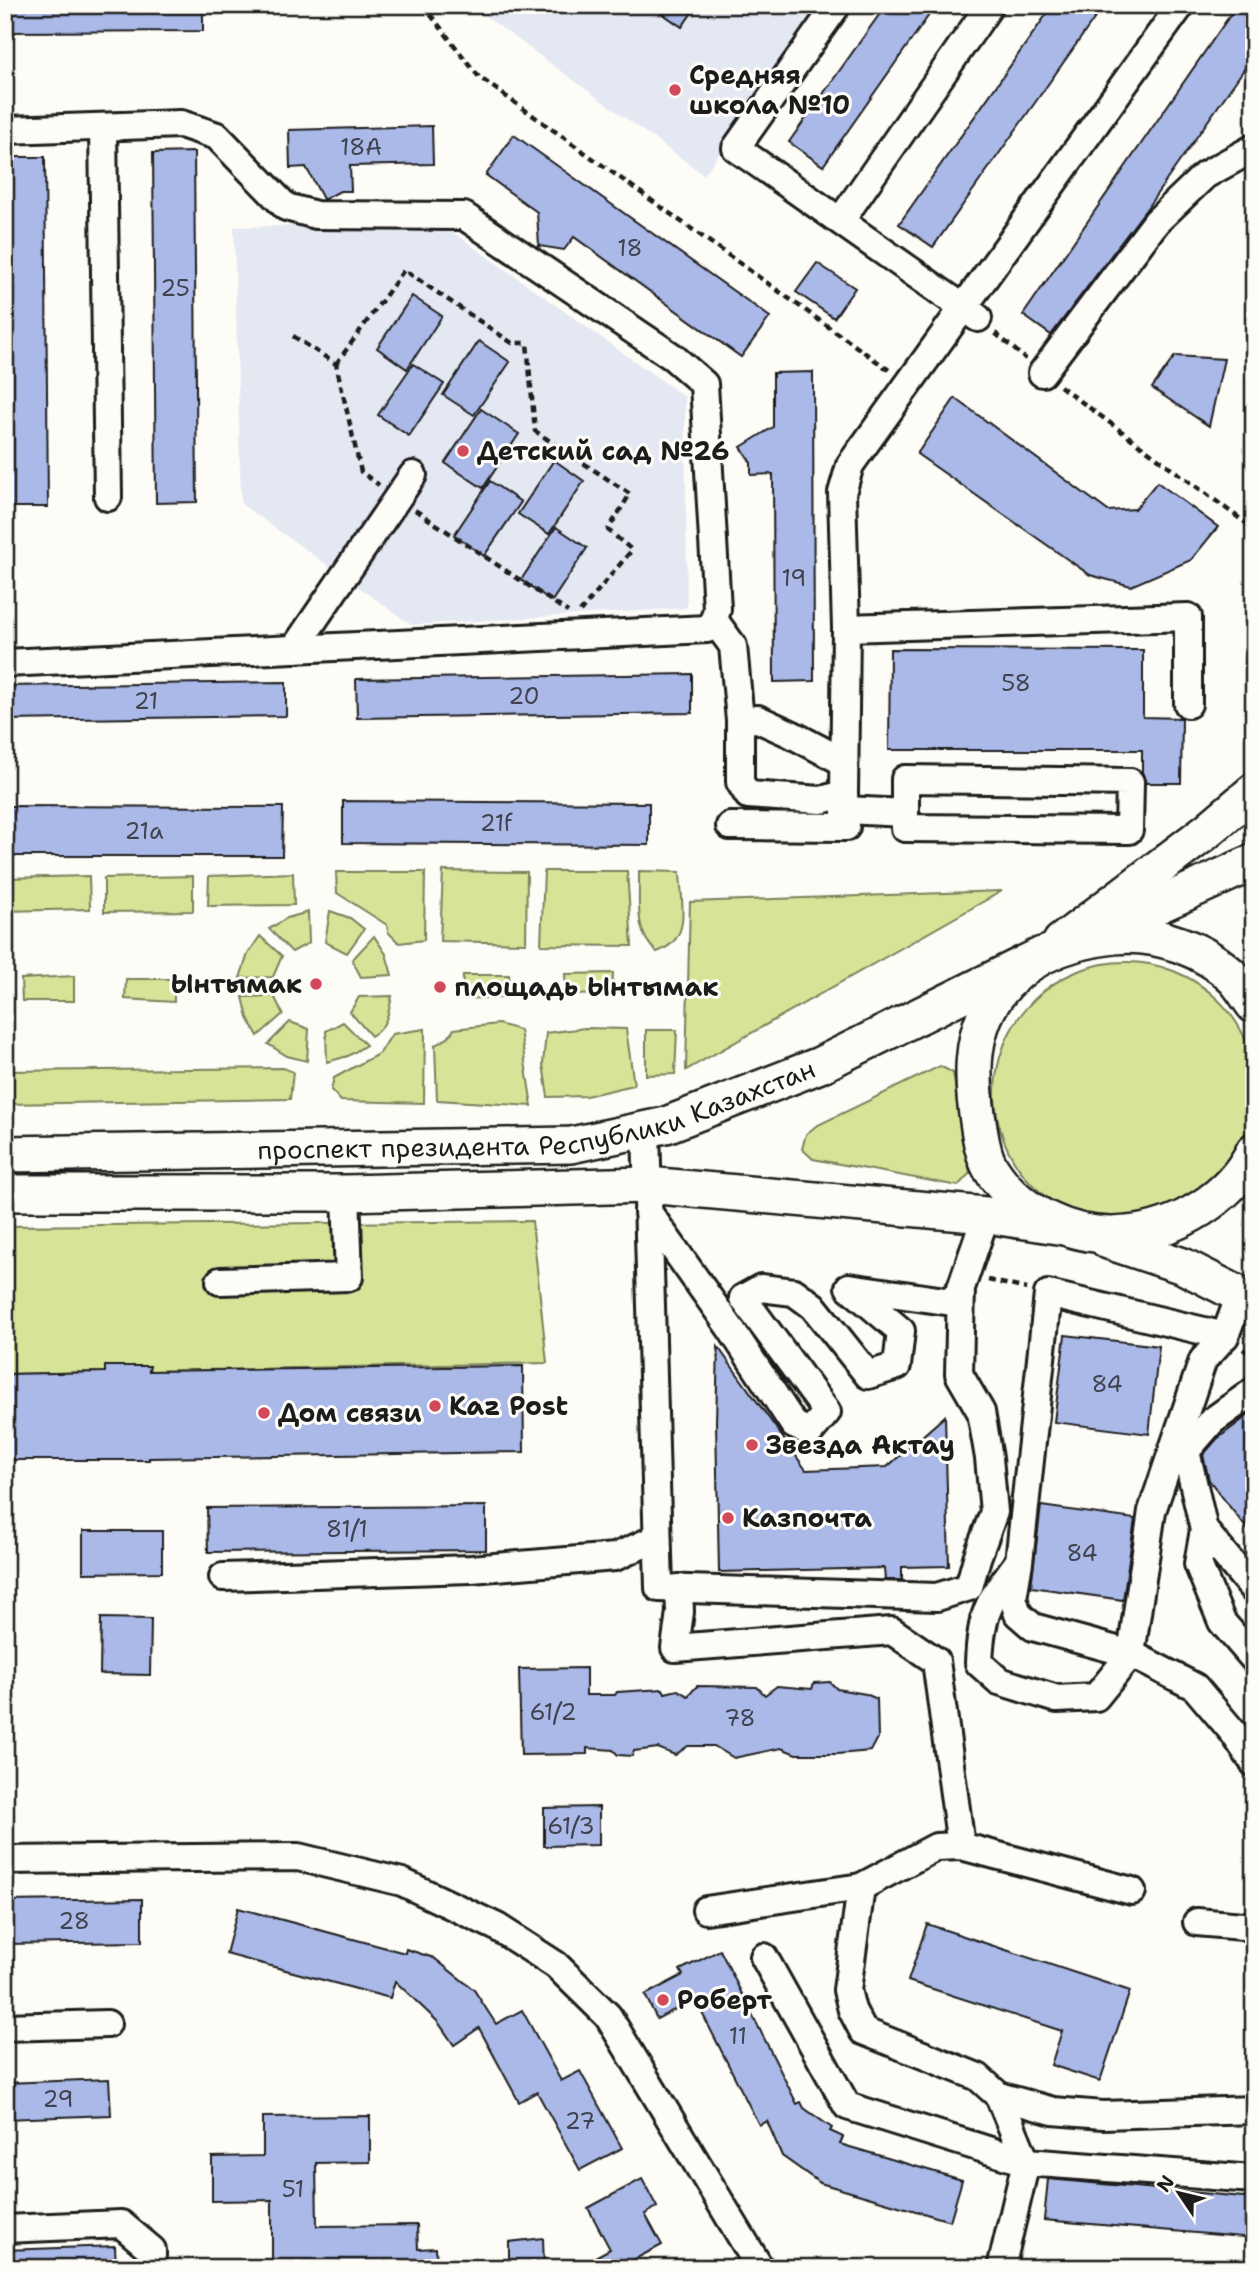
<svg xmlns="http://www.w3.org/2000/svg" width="1259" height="2273" viewBox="0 0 1259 2273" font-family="'Shantell Sans',sans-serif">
<rect width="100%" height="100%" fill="#fdfcf7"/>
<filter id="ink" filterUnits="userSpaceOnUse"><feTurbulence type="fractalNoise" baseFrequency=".0143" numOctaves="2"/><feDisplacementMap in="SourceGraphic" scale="14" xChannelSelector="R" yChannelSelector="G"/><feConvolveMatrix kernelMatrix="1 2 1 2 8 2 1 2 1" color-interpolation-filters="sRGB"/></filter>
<g filter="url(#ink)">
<g fill="#e4e8f2">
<polygon points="470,5 823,5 704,175"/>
<polygon points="440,223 685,397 687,608 412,625 241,504 234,227"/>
</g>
<g fill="#d6e498" stroke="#79805a" stroke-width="2">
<polygon points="443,871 527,872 526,943 440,941"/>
<polygon points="544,871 627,871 632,946 541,945"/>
<path d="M 639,871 L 680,872 C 681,904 693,939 657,952 C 633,933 640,899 639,871 Z"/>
<polygon points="336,872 425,872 424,940 399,943 388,932 387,925 337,893"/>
<polygon points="293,873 294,905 208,906 209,876"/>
<polygon points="89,876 90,909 5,911 5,878"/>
<polygon points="193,876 193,911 104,912 104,878"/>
<polygon points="1002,891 686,1070 690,902"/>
<polygon points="330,911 350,918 364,929 347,953 325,942"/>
<polygon points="308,912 309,943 292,952 269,929 287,918"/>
<polygon points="260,936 282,956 273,977 240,978 248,954"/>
<polygon points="374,936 386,954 392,975 361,977 352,960"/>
<circle cx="1126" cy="1093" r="131"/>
<polygon points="613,973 612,994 566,995 565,974"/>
<polygon points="463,975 509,975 509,997 462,999"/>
<polygon points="74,976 74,1001 22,1001 21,979"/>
<polygon points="126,979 174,979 174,1002 125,999"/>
<polygon points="274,996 283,1014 258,1036 248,1018 243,997"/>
<path d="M 392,996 C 388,1014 388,1026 371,1036 L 350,1012 L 359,997 Z"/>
<polygon points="290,1022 309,1029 307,1061 287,1056 268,1044"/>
<polygon points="343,1022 366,1045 348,1056 327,1062 326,1031"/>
<polygon points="498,1024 520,1030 532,1106 437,1100 435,1045 448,1038 454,1029"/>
<polygon points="585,1028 626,1029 634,1085 586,1096 548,1097 543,1064 546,1033"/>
<polygon points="425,1029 424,1103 341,1101 331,1090 334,1078 380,1053 392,1034"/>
<polygon points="646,1030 677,1030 675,1074 646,1075"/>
<polygon points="940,1066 953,1073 970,1173 958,1186 813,1159 802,1149 806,1134 816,1126"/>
<polygon points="283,1068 293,1072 290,1099 5,1104 5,1071"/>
<polygon points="532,1221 547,1363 5,1374 5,1226"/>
</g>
<g fill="#aab9e8" stroke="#1c1c1c" stroke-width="2">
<polygon points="5,5 203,5 203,31 5,32"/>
<polygon points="650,5 697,5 682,27"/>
<polygon points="886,5 936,5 823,166 789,142"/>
<polygon points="1053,5 1104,5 933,247 899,224"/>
<polygon points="1237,5 1254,5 1254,55 1147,208 1051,335 1023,315"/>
<polygon points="432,126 433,164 350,166 351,191 340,191 325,199 323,199 306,167 290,168 289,130"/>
<polygon points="514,135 770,317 741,357 574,237 564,250 539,246 537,212 486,175"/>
<polygon points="194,152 197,502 156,503 153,153"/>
<polygon points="5,157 45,157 48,507 8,507"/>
<polygon points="817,263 855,288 834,318 796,292"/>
<polygon points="412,296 442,316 407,369 377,348"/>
<polygon points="479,341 510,362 474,415 443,395"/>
<polygon points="1175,356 1224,359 1209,426 1152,388"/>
<polygon points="413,364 444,384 409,436 378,415"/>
<polygon points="813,372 814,681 774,682 773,474 751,475 751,463 741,447 773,427 773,373"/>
<polygon points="955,398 1108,511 1135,509 1157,482 1218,527 1191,560 1131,586 1090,575 917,454"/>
<polygon points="481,409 519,434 483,488 445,463"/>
<polygon points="554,460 584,481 549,534 518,514"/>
<polygon points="490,481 521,502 484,556 454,535"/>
<polygon points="556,527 587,548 552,601 521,580"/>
<polygon points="890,649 1143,650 1143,717 1182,718 1181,783 1146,783 1142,772 1142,750 889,750"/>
<polygon points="692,674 692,713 357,718 356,679"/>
<polygon points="286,682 286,716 5,720 5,686"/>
<polygon points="343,801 649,803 649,845 343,843"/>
<polygon points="5,806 283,807 282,856 5,856"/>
<polygon points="1065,1335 1159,1346 1149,1434 1054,1422"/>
<polygon points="718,1347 806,1470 887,1467 945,1416 949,1566 902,1567 902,1580 885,1580 884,1568 719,1572 716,1422"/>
<polygon points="105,1366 150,1366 149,1371 523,1366 524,1452 149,1458 149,1460 5,1460 5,1374 105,1372"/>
<polygon points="1254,1411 1254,1538 1209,1480 1203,1455 1217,1439"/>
<polygon points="486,1506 486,1550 208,1552 207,1508"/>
<polygon points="1041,1506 1135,1519 1123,1600 1031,1587"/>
<polygon points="83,1531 162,1531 162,1572 83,1573"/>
<polygon points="101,1618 151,1619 150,1675 100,1674"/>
<polygon points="586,1668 586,1695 615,1695 617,1692 663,1689 665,1693 678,1690 688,1696 697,1686 757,1687 765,1695 777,1686 812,1689 814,1683 830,1682 837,1689 866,1694 877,1699 878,1738 871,1751 837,1754 796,1754 781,1748 734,1758 714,1746 688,1746 675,1755 658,1748 634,1751 632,1756 618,1755 613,1750 587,1748 587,1754 521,1755 519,1669"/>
<polygon points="599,1807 599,1845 544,1846 544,1808"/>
<polygon points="142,1899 142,1942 5,1944 5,1901"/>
<polygon points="238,1908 405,1953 406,1949 434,1958 474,1990 496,2024 522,2010 561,2081 580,2071 622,2148 580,2170 537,2092 519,2102 479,2028 454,2045 438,2022 395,1981 390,1998 226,1954"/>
<polygon points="927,1924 1130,1991 1100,2081 1051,2065 1062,2031 908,1981"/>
<polygon points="720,1950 797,2104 801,2102 804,2108 832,2128 830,2131 843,2137 840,2144 962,2180 950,2221 820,2183 782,2156 767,2121 759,2125 695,1999 657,2019 645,1995 683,1975 680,1970"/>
<polygon points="109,2079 111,2115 5,2119 5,2083"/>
<polygon points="370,2116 370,2162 316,2163 317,2226 417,2225 418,2249 436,2248 437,2268 272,2268 272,2200 212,2201 212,2157 263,2156 263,2117"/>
<polygon points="642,2179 657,2207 645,2214 662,2245 633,2260 637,2268 575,2268 610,2249 588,2208"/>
<polygon points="1048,2179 1254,2198 1254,2238 1044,2220"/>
<polygon points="543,2238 544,2268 509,2268 509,2242"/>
<polygon points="115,2246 116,2268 5,2268 5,2250"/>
</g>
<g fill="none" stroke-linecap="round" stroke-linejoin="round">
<g stroke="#1c1c1c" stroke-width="32">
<g id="minor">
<polyline points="837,5 736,148 978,318"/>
<polyline points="103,127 108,497"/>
<polyline points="5,130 181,124 217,136 286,207 316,215 464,216 673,357 704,384 717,609 714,620 707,629 5,663"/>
<polyline points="841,220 990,5"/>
<polyline points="1042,373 1156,222 1205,175 1254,148"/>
<polyline points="714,620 733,646 740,720 758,719 791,734 844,762"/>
<polyline points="846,628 1188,617 1188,704"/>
<polyline points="294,649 413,475"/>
<polyline points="740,720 740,782 748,795 821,800 844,794"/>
<polyline points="845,810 905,813 905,779 1130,782 1129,830 905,828 905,813"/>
<polyline points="730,826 846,827 844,794 846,628 842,493 850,465 1181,5"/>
<polyline points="646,1129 659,1588 937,1597 969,1587 977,1558 994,1512 989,1458 981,1412 959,1374 961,1288"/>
<polyline points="648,1212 731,1329 794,1425 810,1432 827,1412 743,1298 761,1288 794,1292 813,1306 868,1375 897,1366 901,1331 849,1287 952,1302 961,1288 986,1215"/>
<polyline points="220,1281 349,1277 346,1193"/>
<polyline points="1225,1336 1048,1294 1019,1562 1013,1598 1018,1614 1033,1627 1131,1654 1195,1687 1233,1732 1254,1763"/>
<polyline points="1204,1530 1186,1451 1212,1421 1254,1391"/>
<path d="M 1016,1565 C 987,1604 981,1614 979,1663 L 999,1681 L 1057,1699 L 1096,1697 L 1131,1654 L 1152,1511 L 1203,1360 L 1225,1336 L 1240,1295"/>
<polyline points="223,1577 471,1569 615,1557 657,1538"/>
<polyline points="679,1588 680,1612 675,1648 892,1631 936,1661 961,1846"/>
<polyline points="1254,1590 1204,1530 1198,1564 1222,1622 1254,1659"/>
<polyline points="5,1860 298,1857 402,1882 497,1927 556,1965 608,2016 760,2268"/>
<polyline points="706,1910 861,1887"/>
<polyline points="1197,1922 1254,1927"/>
<polyline points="764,1957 847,2106 1026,2162"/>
<polyline points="5,2027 107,2024"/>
<polyline points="999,2096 1053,2111 1103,2115 1254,2110"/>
<polyline points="1026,2162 999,2096 978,2077 863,2031 852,2010 847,1990 861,1887 936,1847 961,1846 1132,1891"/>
<polyline points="5,2229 121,2224 152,2250 152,2268"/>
<polyline points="1001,2268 1026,2162 1254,2179"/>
</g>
</g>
<g stroke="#1c1c1c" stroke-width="40">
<g id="major">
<polyline points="1101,931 1254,862"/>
<polyline points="1061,942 1207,831 1254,791"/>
<path d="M 1254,1005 C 1248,997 1242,987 1235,979 C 1205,949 1156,931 1114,936 C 1068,941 1024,957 996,996 C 968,1035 972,1084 979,1128 C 981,1141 984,1158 991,1169 C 1019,1214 1074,1240 1127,1234 C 1177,1230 1231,1198 1254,1151"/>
<path id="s1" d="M 5,1154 L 571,1145 L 666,1125 L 820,1065 L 1042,955"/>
<polyline points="5,1193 346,1193 647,1185 986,1215 1064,1227"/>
<polyline points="1108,1241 1183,1266 1254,1302"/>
</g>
</g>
<g stroke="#1c1c1c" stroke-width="4.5" stroke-dasharray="7 5" stroke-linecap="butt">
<polyline points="423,5 479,77 889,370"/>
<polyline points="995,333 1026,359"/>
<polyline points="293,336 336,364 361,472 379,485"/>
<polyline points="336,364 404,270 512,343 527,343 535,431 630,494 608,530 632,550 580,612"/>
<polyline points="1060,386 1254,529"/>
<polyline points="415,510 568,612"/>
<polyline points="988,1280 1027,1289"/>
<polyline points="1243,1349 1254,1357"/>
</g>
<use href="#minor" stroke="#fdfcf7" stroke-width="26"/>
<use href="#major" stroke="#fdfcf7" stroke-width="35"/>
</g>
</g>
<g fill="#d1495b" stroke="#fdfcf7" stroke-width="2.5">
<circle cx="675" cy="90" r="7"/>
<circle cx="463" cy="451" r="7"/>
<circle cx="316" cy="984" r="7"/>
<circle cx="440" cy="987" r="7"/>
<circle cx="435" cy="1406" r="7"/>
<circle cx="264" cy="1413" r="7"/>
<circle cx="752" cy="1445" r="7"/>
<circle cx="728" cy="1518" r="7"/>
<circle cx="663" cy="2000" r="7"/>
</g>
<g text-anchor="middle" stroke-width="6" stroke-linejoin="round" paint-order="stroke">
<g font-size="23" fill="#40434f">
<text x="361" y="155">18А</text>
<text x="630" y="256">18</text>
<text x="175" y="296">25</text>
<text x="794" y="586">19</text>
<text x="1016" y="691">58</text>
<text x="524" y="704">20</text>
<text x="146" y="709">21</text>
<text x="496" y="831">21f</text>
<text x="144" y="839">21а</text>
<text x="1107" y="1392">84</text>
<text x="347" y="1537">81/1</text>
<text x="1082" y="1561">84</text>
<text x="553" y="1720">61/2</text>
<text x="740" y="1726">78</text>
<text x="571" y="1834">61/3</text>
<text x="74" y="1929">28</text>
<text x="738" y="2044">11</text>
<text x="58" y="2107">29</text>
<text x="580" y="2129">27</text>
<text x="293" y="2197">51</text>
</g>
<g font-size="26" font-weight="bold" fill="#1c1c1c" stroke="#fdfcf7" text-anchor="start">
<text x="689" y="84">Средняя<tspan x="689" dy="30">школа №10</tspan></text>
<text x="477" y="460">Детский сад №26</text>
<text x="302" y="993" text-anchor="end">Ынтымак</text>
<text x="454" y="996">площадь Ынтымак</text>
<text x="449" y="1415">Kaz Post</text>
<text x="278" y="1422">Дом связи</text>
<text x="766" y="1454">Звезда Актау</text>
<text x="742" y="1527">Казпочта</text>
<text x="677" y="2009">Роберт</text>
</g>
<g font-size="26" fill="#1c1c1c" stroke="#fdfcf7">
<text dy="9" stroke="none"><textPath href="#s1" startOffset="537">проспект президента Республики Казахстан</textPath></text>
</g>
</g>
<rect width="1259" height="2273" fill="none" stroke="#fdfcf7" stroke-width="28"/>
<rect x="14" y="14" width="1231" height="2245" fill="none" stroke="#1c1c1c" stroke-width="2.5" filter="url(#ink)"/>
<g transform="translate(1179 2193) rotate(305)" stroke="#fdfcf7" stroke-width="5" paint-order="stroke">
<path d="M0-5L12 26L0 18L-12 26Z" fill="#1c1c1c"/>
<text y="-10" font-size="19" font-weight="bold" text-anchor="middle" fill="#1c1c1c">N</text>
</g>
</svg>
